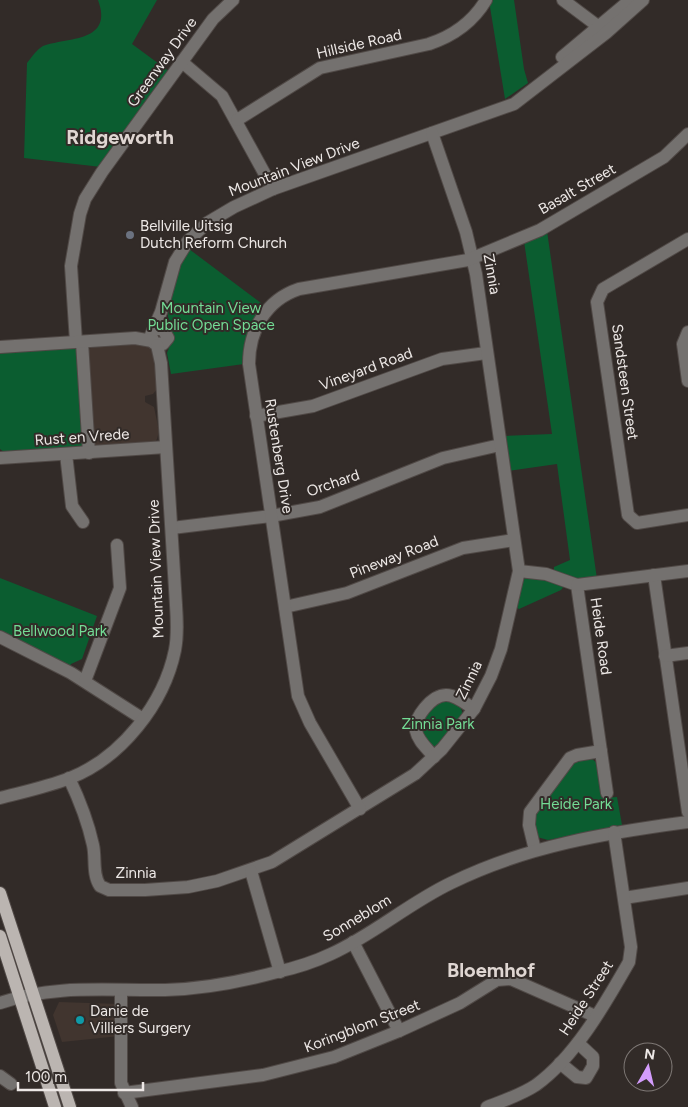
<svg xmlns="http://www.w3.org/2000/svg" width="688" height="1107" viewBox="0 0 688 1107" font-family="Figtree,sans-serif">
<rect width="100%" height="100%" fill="#322b28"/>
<g fill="#41352f">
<polygon points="144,344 150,347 154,353 157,389 153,394 145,396 145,402 154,407 159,431 157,439 155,442 95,447 86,353 91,347"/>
<polygon points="59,1002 120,1004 120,1036 62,1042 53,1015"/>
</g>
<g fill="#0b5d30">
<path d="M 98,0 L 157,0 L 132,44 L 170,72 L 101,167 L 24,158 L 27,63 C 31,58 37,49 43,46 C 67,37 114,43 98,0 Z"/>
<polygon points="491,0 514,0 524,69 528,83 505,99 490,7 487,5"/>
<polygon points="547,231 597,579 578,581 554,571 554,567 570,560 557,464 508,471 503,436 552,434 524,241"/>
<polygon points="189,249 265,306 244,364 171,374 167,353 173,337 168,317 169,301 178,269"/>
<polygon points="77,347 84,447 4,452 0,449 0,353"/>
<polygon points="527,577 551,580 564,586 561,590 519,609 516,607 523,580"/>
<polygon points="0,578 97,616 82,659 71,664 70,667 0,632"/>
<polygon points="440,700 454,702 461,708 463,716 438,746 432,746 420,733 420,723"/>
<polygon points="592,759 597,763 604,798 617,797 622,825 548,840 537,837 533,817 572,762"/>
</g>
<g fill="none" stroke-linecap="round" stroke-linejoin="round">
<g stroke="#504946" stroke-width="14">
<g id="minor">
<polyline points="563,0 603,30"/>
<polyline points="562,57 629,1"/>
<polyline points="182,62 222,96 273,189"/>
<path d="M 237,120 L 320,68 L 429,44 C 453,36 473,22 486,0"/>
<polyline points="688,239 603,289 597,302 628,515 637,523 688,515"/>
<polyline points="155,329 163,329 168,338 163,344 154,343 151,335 161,312 175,262 188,241 207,223 234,207 273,189 514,104 606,33 643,0"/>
<polyline points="688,332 683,344 688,381"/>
<polyline points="76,342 71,266 80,214 85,199 102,172 213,19 233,0"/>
<polyline points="82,342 89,453"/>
<polyline points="0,347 135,338 152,341"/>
<polyline points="256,416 313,406 442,359 486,353"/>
<polyline points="66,454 72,506 83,522"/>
<polyline points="0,458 166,447"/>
<polyline points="172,528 271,516 320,507 443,458 500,445"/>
<polyline points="519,571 546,574 577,585 607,793"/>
<polyline points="654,575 688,812"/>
<polyline points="577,585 688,571"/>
<polyline points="285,607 347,593 463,548 514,540"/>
<polyline points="0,637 71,673 143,719"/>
<polyline points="665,656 688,653"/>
<polyline points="85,681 120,588 117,545"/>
<path d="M 434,757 C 428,749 418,741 416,731 C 413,718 432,695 446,695 C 456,695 466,704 474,709"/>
<path d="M 69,778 C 79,799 88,822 93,845 C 96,858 92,874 100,886 L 109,890 L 145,890 L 188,887 L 217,881 L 272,862 L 415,774 L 442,749 L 474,709 L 491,676 L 501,649 L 519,571 L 476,274 L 466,232 L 432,133"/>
<path d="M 0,798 C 23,792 47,787 70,778 C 121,758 164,704 175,650 C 178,635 177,620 176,605 L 161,363 L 157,345"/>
<path d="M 360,809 L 310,723 L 298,696 L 249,364 C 249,330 266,300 299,289 L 468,260 L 540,230 L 664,157 L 688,134"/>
<polyline points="535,850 529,825 530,812 570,758 577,755 601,751"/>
<polyline points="251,871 280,972"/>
<polyline points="624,898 688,888"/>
<polyline points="353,942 399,1031"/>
<polyline points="121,990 121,1083 132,1107"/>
<path d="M 0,1003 C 53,984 110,991 165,990 C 203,989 240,982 277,972 C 295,968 314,962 331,954 C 373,935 409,903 451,883 C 526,846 606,833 688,822"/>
<polyline points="560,1063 577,1077 586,1078 593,1066 593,1057 578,1043"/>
<polyline points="0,1076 11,1084"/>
<polyline points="124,1093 263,1075 334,1057 399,1031 460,1003 497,980 511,979 595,1016"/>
<path d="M 487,1107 C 503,1101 521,1095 536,1085 C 575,1057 605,1004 629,962 L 631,947 L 614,832"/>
</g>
</g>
<g stroke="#504946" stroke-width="14">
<g id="major">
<polyline points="0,893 70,1107"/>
<polyline points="0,936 55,1107"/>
</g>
</g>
<use href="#minor" stroke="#74716f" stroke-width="12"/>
<use href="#major" stroke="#bbb5b1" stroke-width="12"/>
</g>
<circle fill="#6b7280" stroke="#322b28" stroke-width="2" cx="130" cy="235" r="5"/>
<circle fill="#0f9aa8" stroke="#322b28" stroke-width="2" cx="80" cy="1020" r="5"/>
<g text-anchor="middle" stroke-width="4" stroke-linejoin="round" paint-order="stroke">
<g font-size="15" fill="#ede8e6" stroke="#322b28">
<text transform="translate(359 44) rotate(-13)" y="5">Hillside Road</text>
<text transform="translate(162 62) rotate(-54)" y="5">Greenway Drive</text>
<text transform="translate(294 167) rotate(-21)" y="5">Mountain View Drive</text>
<text transform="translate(577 189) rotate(-30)" y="5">Basalt Street</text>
<text transform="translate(492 274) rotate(80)" y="5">Zinnia</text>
<text transform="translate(366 369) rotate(-20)" y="5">Vineyard Road</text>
<text transform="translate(625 382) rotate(82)" y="5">Sandsteen Street</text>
<text transform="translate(82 437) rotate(-4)" y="5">Rust en Vrede</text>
<text transform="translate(279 456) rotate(81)" y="5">Rustenberg Drive</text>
<text transform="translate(333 483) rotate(-19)" y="5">Orchard</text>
<text transform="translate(394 557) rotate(-21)" y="5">Pineway Road</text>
<text transform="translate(156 569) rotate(-92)" y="5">Mountain View Drive</text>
<text transform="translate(601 636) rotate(82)" y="5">Heide Road</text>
<text transform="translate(469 680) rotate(-64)" y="5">Zinnia</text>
<text x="136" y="878">Zinnia</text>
<text transform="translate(357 918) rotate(-31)" y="5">Sonneblom</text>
<text transform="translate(586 998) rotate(-57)" y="5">Heide Street</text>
<text transform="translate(362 1026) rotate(-21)" y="5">Koringblom Street</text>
</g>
<g font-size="15" fill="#ede8e6" stroke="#322b28" text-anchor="start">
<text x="140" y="231">Bellville Uitsig<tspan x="140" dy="17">Dutch Reform Church</tspan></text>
<text x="90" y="1016">Danie de<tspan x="90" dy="17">Villiers Surgery</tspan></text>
</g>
<g font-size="15" fill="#73dc95" stroke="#322b28">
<text x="211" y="313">Mountain View<tspan x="211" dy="17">Public Open Space</tspan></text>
<text x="60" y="636">Bellwood Park</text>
<text x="438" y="729">Zinnia Park</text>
<text x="576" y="809">Heide Park</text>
</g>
<g font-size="20" font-weight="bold" fill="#dfd6d2" stroke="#322b28">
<text x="120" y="144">Ridgeworth</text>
<text x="491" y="977">Bloemhof</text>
</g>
</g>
<g transform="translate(648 1067) rotate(8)"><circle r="24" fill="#322b28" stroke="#7d7774"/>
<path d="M0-4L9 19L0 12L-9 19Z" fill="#d39cfc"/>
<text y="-8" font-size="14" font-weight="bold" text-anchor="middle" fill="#ede8e6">N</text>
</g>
<path d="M18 1082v8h125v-8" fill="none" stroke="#ede8e6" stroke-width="2.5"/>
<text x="25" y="1082" font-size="15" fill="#ede8e6" stroke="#322b28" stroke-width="4" paint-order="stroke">100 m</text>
</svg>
